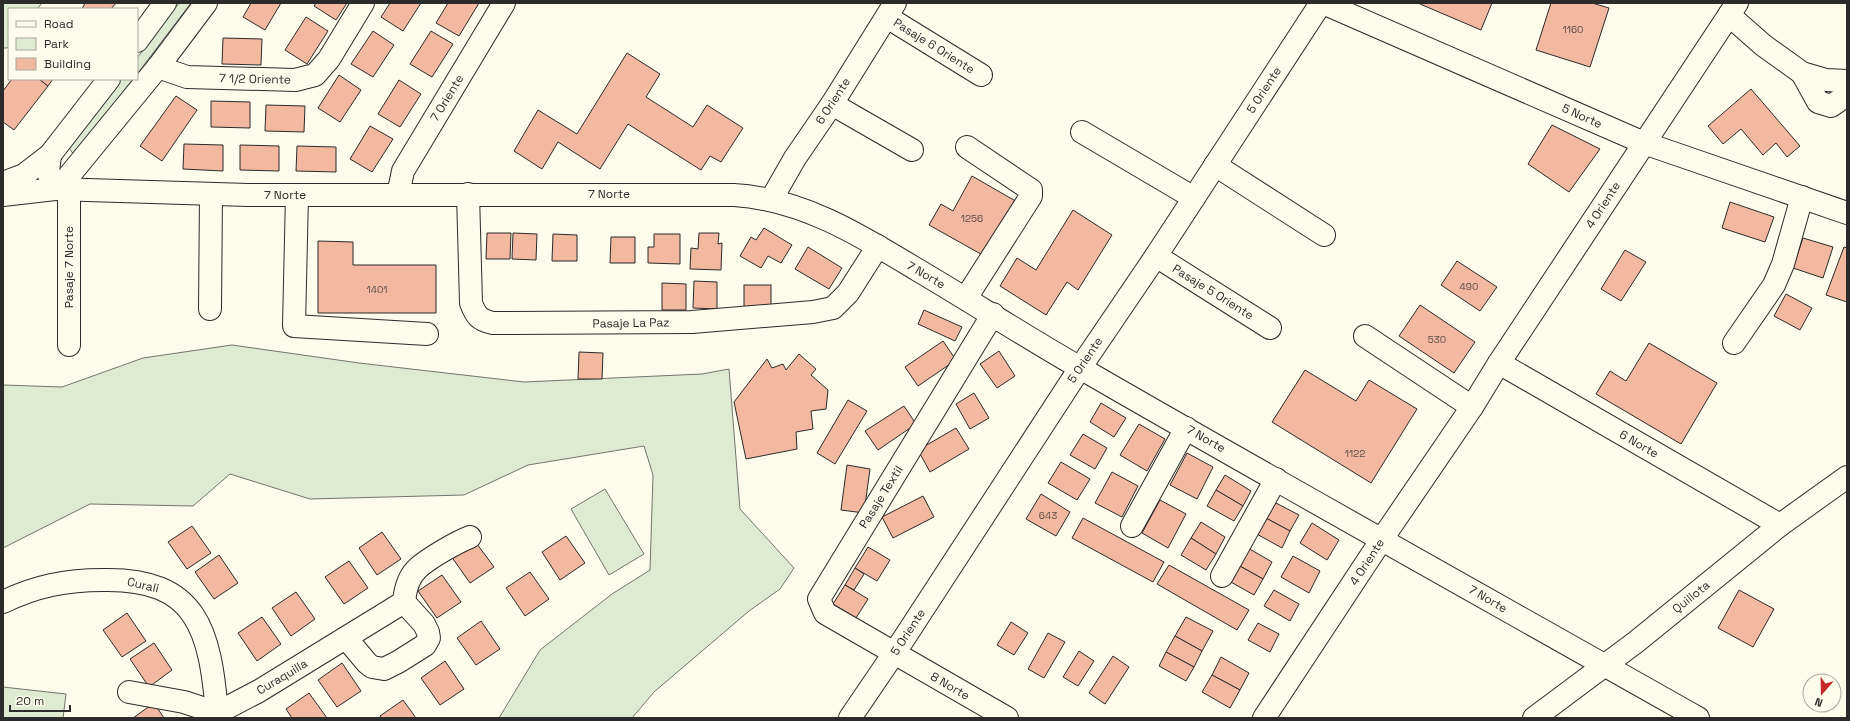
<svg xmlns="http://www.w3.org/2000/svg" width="1850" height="721" font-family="'Space Grotesk',sans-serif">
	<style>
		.green { fill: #deebd1; stroke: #74746e }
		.building { fill: #f2b8a0; stroke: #2b2b2b }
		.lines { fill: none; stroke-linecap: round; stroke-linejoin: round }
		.minor-casing { stroke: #2b2b2b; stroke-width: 24 }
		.major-casing { stroke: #2b2b2b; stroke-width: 24 }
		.minor { stroke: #fdfbea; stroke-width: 22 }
		.major { stroke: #fdfbea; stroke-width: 22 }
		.labels { text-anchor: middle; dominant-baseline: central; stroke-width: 3; stroke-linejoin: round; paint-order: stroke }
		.number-label { font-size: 10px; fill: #5d4e48 }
		.street-label { font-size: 12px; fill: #2b2b2b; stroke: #fdfbea }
	</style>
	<rect width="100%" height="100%" fill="#fdfbea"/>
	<!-- green -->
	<g class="green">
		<polygon points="3,3 42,3 37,9 9,9 9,46 7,48 3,48"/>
		<polygon points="179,3 191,3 137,74 137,58"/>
		<polygon points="121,79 133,79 74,155 69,148"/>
		<polygon points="232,345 359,363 524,382 702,374 729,369 740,509 794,568 780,589 749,611 654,692 632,718 499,718 540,650 612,594 650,570 653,475 644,446 528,465 464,495 310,499 230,474 193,506 90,504 3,548 3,385 62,387 143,358"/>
		<polygon points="605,489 644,554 609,575 571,509"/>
		<polygon points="3,687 66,694 63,718 3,718"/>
	</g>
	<!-- building -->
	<g class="building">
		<polygon points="85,3 116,3 111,9 82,9"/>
		<polygon points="251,3 281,3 265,30 243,17"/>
		<polygon points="316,3 347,3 336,20 314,6"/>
		<polygon points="390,3 421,3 403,31 381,17"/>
		<polygon points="448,3 479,3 459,36 436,23"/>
		<polygon points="1421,3 1492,3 1481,30 1420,4"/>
		<polygon points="1551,3 1592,3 1609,8 1590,67 1536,50"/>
		<polygon points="306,17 328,31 307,64 285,50"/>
		<polygon points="373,31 394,45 373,77 351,64"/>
		<polygon points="431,31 453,44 432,77 410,64"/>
		<polygon points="223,38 262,39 261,65 222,64"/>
		<polygon points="627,53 660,74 646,97 693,127 707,105 743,128 721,162 710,156 701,170 628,124 600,169 558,142 542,169 514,151 538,110 577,134"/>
		<polygon points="339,75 361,90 340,122 318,108"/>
		<polygon points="12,79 39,79 48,86 14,130 3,122 3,91"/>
		<polygon points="39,79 53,79 48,86"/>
		<polygon points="399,80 421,94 400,127 378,114"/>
		<polygon points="1751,89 1800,146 1787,157 1776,143 1763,155 1741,129 1723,144 1708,126"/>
		<polygon points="176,96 197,110 162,161 140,146"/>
		<polygon points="211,101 250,102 250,128 211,127"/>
		<polygon points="266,105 305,106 304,132 265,131"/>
		<polygon points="1552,125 1600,149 1569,192 1528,164"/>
		<polygon points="370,126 393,139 372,172 350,159"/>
		<polygon points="184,144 223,145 223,171 183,169"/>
		<polygon points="240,145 279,146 279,171 240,170"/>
		<polygon points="297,146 336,147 336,172 296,171"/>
		<polygon points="972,176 1019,203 988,258 929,225 941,204 953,211"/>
		<polygon points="1730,202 1774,217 1765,242 1722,228"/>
		<polygon points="1073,210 1112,235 1078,290 1067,282 1046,315 1000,286 1017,258 1036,270"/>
		<polygon points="764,228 792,245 781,263 768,256 761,268 740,256 751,237 756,240"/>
		<polygon points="487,233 511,233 510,259 486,259"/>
		<polygon points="513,233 537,234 536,260 512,259"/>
		<polygon points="699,233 719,233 718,244 722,243 721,270 690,269 691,248 698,249"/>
		<polygon points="553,234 577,235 577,261 552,261"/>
		<polygon points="654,234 680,234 680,264 648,263 648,247 654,247"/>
		<polygon points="611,237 635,237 635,263 610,263"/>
		<polygon points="1803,238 1833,247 1823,278 1793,268"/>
		<polygon points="318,241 353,242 353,265 436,265 436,313 318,313"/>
		<polygon points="808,247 842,268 829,289 795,269"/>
		<polygon points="1844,247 1847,248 1847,302 1826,295"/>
		<polygon points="1625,250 1646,262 1621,301 1601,289"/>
		<polygon points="1457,261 1497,287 1480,311 1441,285"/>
		<polygon points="694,281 717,282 717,309 693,308"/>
		<polygon points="662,283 686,284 686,310 662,310"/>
		<rect x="744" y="285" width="27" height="22"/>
		<polygon points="1786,294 1812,308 1800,330 1774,316"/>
		<polygon points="1420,305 1475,342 1454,373 1399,336"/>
		<polygon points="924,310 962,327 955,341 918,324"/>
		<polygon points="943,341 956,360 918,386 905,367"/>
		<polygon points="1649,343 1717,383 1681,444 1596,394 1610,371 1626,381"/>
		<polygon points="999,351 1015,376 997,388 980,364"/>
		<polygon points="579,352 603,353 602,379 578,379"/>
		<polygon points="799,354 816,369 811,375 828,390 826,409 811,411 813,429 796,432 797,449 746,459 734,402 767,359 772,368 783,364 786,370"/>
		<polygon points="1305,370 1356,401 1369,380 1417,409 1371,483 1272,422"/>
		<polygon points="974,393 989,418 970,429 956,404"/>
		<polygon points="848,400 867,411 835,464 817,453"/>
		<polygon points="1101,403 1126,418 1114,437 1090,422"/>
		<polygon points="904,406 916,424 878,450 865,431"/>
		<polygon points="1139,424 1165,439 1147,471 1120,455"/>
		<polygon points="956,428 969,449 930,472 918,450"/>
		<polygon points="1083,434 1107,448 1095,469 1070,455"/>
		<polygon points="1187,453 1213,467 1197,499 1170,485"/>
		<polygon points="1061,462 1090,479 1077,500 1048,483"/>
		<polygon points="847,465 870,469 864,513 841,510"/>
		<polygon points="1112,472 1138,486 1122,517 1095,503"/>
		<polygon points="1225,475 1251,491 1243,506 1216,490"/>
		<polygon points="1216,490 1243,506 1234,521 1207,506"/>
		<polygon points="1041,494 1070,512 1056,536 1026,519"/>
		<polygon points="923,496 934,517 893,538 882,517"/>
		<polygon points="1160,500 1186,514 1168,548 1142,533"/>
		<polygon points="1272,501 1299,515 1290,531 1264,517"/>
		<polygon points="1264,517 1290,531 1282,548 1255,533"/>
		<polygon points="1083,518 1164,562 1153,582 1072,538"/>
		<polygon points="1201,522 1225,537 1216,554 1191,538"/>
		<polygon points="1312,523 1339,540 1327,560 1300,543"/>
		<polygon points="192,526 211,553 187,569 168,542"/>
		<polygon points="382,532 401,559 377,575 359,548"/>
		<polygon points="566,536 585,563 560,580 542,552"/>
		<polygon points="1191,538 1216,554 1206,570 1181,555"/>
		<polygon points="474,540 494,567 470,583 451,556"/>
		<polygon points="868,547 890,560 877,581 855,568"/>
		<polygon points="1248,548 1272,562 1263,579 1238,565"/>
		<polygon points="219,555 238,583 214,599 195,572"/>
		<polygon points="1293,556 1320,571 1309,593 1281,577"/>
		<polygon points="349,561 368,588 344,604 325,577"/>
		<polygon points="1169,565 1249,610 1237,630 1157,584"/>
		<polygon points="1238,565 1263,579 1254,595 1229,581"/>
		<polygon points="855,568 864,574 854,590 845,585"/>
		<polygon points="530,572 549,599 525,616 506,588"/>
		<polygon points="442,575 461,602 437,618 418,591"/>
		<polygon points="845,585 868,599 856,618 833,604"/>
		<polygon points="1274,590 1299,604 1290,621 1264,606"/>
		<polygon points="1739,590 1774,609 1753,647 1718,628"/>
		<polygon points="296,592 315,619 291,636 272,608"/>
		<polygon points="127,613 146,641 122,657 103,630"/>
		<polygon points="262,617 281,644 257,661 238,633"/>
		<polygon points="1186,617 1213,631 1202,651 1175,636"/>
		<polygon points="481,621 500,649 476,665 457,638"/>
		<polygon points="1011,622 1028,633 1014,655 997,645"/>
		<polygon points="1258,623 1279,634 1270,652 1248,640"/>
		<polygon points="1048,633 1065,642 1044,678 1028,669"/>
		<polygon points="1175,636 1202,651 1194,667 1166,652"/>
		<polygon points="154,643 172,670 149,687 130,659"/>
		<polygon points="1079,651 1094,661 1078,686 1063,677"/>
		<polygon points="1166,652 1194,667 1186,681 1159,666"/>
		<polygon points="1113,656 1129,667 1105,704 1089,693"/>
		<polygon points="1221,657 1249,673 1240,690 1212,675"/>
		<polygon points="445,661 464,689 440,705 421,678"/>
		<polygon points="342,663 361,691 337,707 318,680"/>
		<polygon points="1212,675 1240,690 1230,708 1202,692"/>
		<polygon points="309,693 327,718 292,718 286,709"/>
		<polygon points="403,700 416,718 381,718 380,716"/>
		<polygon points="154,703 164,718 133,718"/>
	</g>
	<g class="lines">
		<!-- minor casing -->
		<g class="minor-casing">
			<g id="minor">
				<polyline points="1323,3 1644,143 1847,213"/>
				<polyline points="1729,15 1763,45 1802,73 1826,80 1847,81"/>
				<polyline points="887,17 981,75"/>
				<polyline points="158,67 187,77 295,80 315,75 329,59 363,3"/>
				<polyline points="1802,73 1818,102 1831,106 1847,95"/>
				<polyline points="832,104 912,150"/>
				<polyline points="1082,132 1194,198"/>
				<path d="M 50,155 L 48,172 L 55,189 L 248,195 L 734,195 C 802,199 860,235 916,269 C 972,302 1026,337 1082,369 C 1286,487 1493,602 1698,718"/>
				<polyline points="1215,165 1324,235"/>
				<path d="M 468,194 L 471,303 C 476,316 479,320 493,323 L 692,322 L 813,312 L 833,308 L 848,293 L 878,246"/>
				<polyline points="297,195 294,326 427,334"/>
				<polyline points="398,195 403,171 504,3"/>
				<polyline points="771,200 795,158 832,104 895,3"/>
				<polyline points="1156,256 1270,328"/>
				<polyline points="966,298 1031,196 1031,190 967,147"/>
				<polyline points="210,309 211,194"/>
				<polyline points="993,314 819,599 825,613 1007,718"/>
				<polyline points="1365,336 1472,407"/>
				<polyline points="1734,343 1774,285 1783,264 1802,197"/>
				<polyline points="69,345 69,189"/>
				<polyline points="1499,363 1780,525"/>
				<polyline points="1132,526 1186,428"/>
				<polyline points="1222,576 1276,479"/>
				<path d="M 3,602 C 36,586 66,580 103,580 C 198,578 210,631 217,713 L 214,718"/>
				<polyline points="346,638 367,663 372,667 384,669 398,662 425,645 429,638 428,632 424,624 404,602"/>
				<path d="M 129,692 L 184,702 L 217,713 L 259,691 L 404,602 C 405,590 409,576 418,568 C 429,558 457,542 470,537"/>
				<polyline points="1264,718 1382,539 1472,407 1499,363 1737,3"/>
			</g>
		</g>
		<!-- major casing -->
		<g class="major-casing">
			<g id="major">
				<polyline points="137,41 165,3"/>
				<polyline points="3,183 24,175 50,155 109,79"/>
				<polyline points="3,195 55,189 68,177 158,67 206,3"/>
				<polyline points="850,718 903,640 1080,368 1156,256 1321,3"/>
				<polyline points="1534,718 1636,642 1780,525 1847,477"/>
			</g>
		</g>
		<!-- minor -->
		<use href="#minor" class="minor"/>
		<!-- major -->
		<use href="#major" class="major"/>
	</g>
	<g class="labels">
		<!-- number labels -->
		<g class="number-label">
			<text x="1573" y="29">1160</text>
			<text x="972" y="218">1256</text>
			<text x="1469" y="286">490</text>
			<text x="377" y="289">1401</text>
			<text x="1437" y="339">530</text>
			<text x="1355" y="453">1122</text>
			<text x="1048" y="515">643</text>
		</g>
		<!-- street labels -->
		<g class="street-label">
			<text transform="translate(934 46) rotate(32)">Pasaje 6 Oriente</text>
			<text transform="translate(255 79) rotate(1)">7 1/2 Oriente</text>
			<text transform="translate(1264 90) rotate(-57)">5 Oriente</text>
			<text transform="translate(447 98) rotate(-59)">7 Oriente</text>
			<text transform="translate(833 101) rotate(-57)">6 Oriente</text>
			<text transform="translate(1582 116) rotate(24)">5 Norte</text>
			<text x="609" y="194">7 Norte</text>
			<text x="285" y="195">7 Norte</text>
			<text transform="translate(1603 205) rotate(-57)">4 Oriente</text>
			<text transform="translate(69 267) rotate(-90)">Pasaje 7 Norte</text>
			<text transform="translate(926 275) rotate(30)">7 Norte</text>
			<text transform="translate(1213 292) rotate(32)">Pasaje 5 Oriente</text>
			<text transform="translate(631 323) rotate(-1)">Pasaje La Paz</text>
			<text transform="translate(1085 360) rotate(-56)">5 Oriente</text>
			<text transform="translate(1206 439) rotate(29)">7 Norte</text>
			<text transform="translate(1639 444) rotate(30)">6 Norte</text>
			<text transform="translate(881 497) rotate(-58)">Pasaje Textil</text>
			<text transform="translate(1367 562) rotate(-57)">4 Oriente</text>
			<text transform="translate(143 585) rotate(13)">Curali</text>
			<text transform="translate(1691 597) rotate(-39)">Quillota</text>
			<text transform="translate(1488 599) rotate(30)">7 Norte</text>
			<text transform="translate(908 632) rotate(-57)">5 Oriente</text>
			<text transform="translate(282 677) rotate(-31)">Curaquilla</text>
			<text transform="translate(950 686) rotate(30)">8 Norte</text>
		</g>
	</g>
	<!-- border -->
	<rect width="1850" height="721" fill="none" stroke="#2b2b2b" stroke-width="8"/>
	<!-- legend -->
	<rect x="8" y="8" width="130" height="72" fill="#fdfbea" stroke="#a9a89e"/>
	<rect x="16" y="21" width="20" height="6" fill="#fdfbea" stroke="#a9a89e"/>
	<text x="44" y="28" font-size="12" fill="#2b2b2b">Road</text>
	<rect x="16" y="38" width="20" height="12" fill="#deebd1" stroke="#a9a89e"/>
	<text x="44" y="48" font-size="12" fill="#2b2b2b">Park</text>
	<rect x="16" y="58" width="20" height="12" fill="#f2b8a0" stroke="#a9a89e"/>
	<text x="44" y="68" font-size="12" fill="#2b2b2b">Building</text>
	<!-- north arrow -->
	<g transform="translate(1822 693) rotate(200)"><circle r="19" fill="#fdfbea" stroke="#a9a89e"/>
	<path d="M0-3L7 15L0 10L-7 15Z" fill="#c62828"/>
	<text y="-6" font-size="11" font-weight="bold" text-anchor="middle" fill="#2b2b2b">N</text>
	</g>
	<!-- scale -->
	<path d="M10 705v6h60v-6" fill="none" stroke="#2b2b2b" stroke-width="2"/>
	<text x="16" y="705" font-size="12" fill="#2b2b2b" stroke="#fdfbea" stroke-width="3" paint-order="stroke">20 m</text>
</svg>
